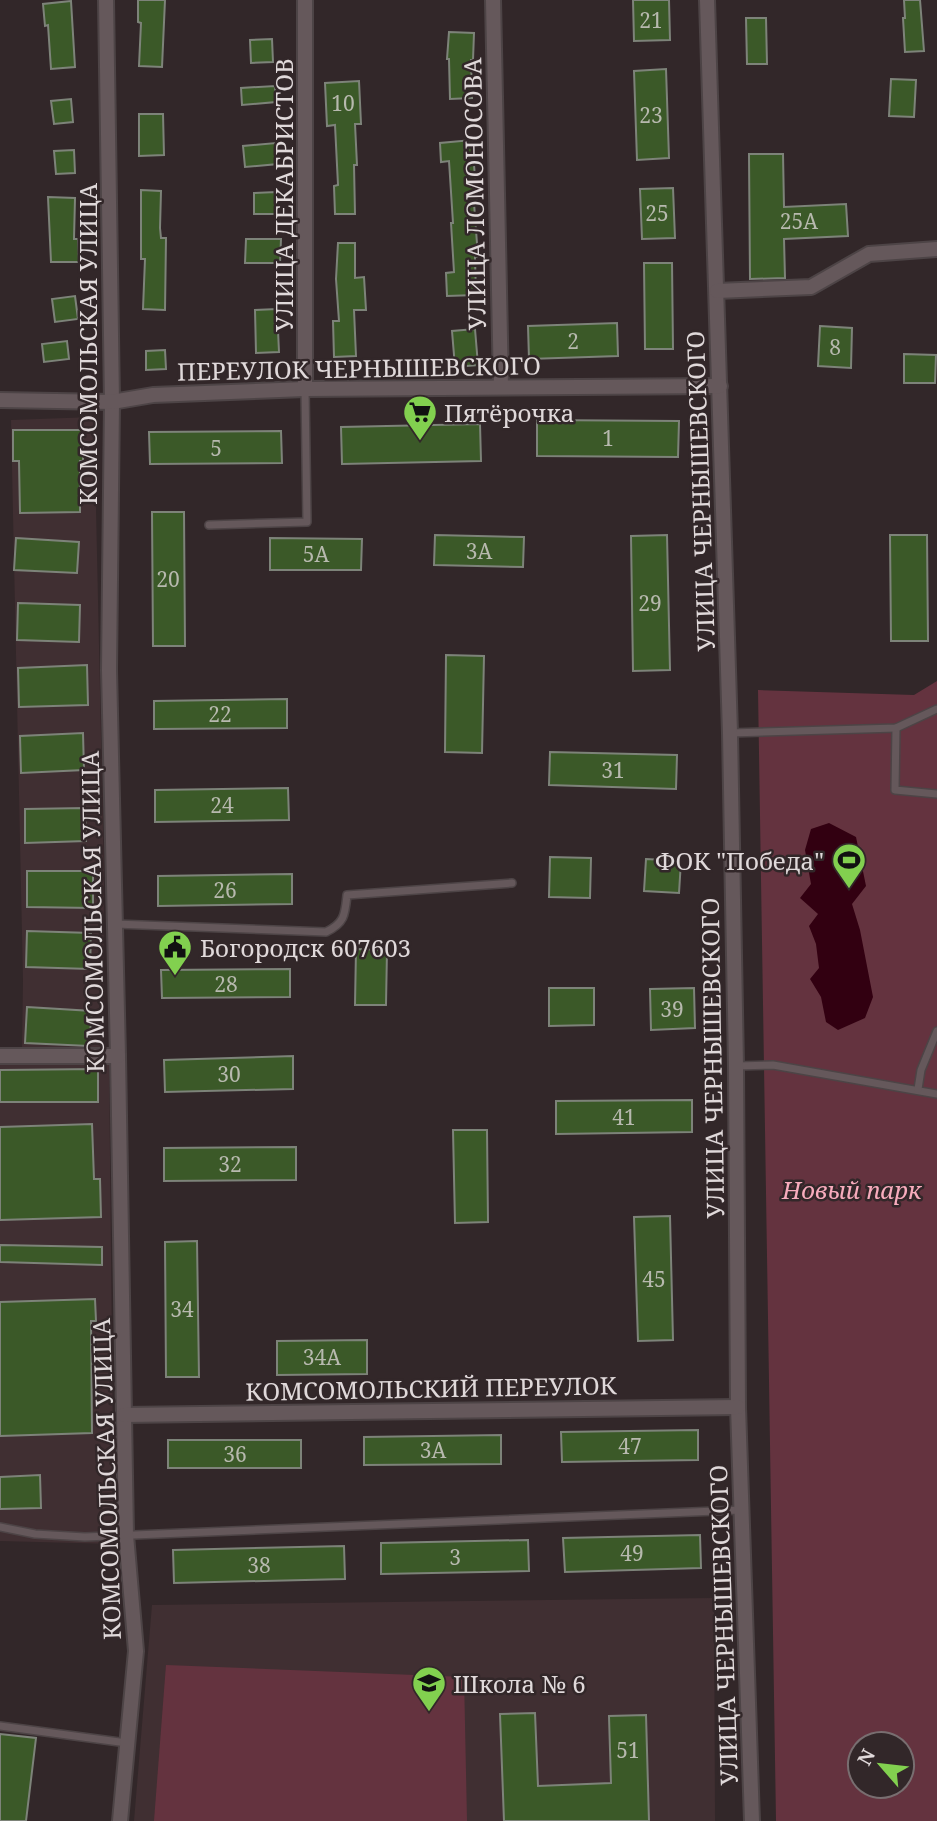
<svg xmlns="http://www.w3.org/2000/svg" width="937" height="1821" font-family="'Noto Serif',serif">
	<style>
		.built { fill: #402f32 }
		.green { fill: #64333f; fill-rule: evenodd }
		.water { fill: #320011 }
		.building { fill: #3b5928; stroke: #7d8379; stroke-width: 2 }
		.lines { fill: none; stroke-linecap: round; stroke-linejoin: round }
		.lane-casing { stroke: #4d4446; stroke-width: 10 }
		.street-casing { stroke: #4d4446; stroke-width: 18 }
		.lane { stroke: #65585b; stroke-width: 7 }
		.street { stroke: #65585b; stroke-width: 14 }
		.labels { text-anchor: middle; dominant-baseline: central; stroke-width: 5; stroke-linejoin: round; paint-order: stroke }
		.number-label { font-size: 21px; fill: #b7b9ae }
		.street-label { font-size: 24px; fill: #e0d9da; stroke: #322729 }
		.poi-label { font-size: 24px; fill: #e0d9da; stroke: #322729; text-anchor: start }
		.park-label { font-size: 24px; font-style: italic; fill: #f8acbd; stroke: #322729 }
	</style>
	<rect width="100%" height="100%" fill="#322729"/>
	<!-- built -->
	<g class="built">
		<polygon points="94,417 104,874 103,1050 22,1048 23,981 11,420"/>
		<polygon points="0,1062 109,1062 114,1544 0,1541"/>
		<polygon points="714,1598 715,1821 134,1821 152,1605"/>
	</g>
	<!-- green -->
	<g class="green">
		<path d="M 937,681 L 937,1821 L 776,1821 L 758,690 L 914,695 ZM 860,1744 L 902,1744 L 902,1786 L 860,1786 Z"/>
		<polygon points="166,1665 464,1677 467,1821 154,1821"/>
	</g>
	<!-- water -->
	<polygon class="water" points="829,823 856,837 866,886 852,904 860,930 873,997 865,1018 838,1030 826,1022 821,997 810,979 819,968 816,944 809,926 818,914 800,898 811,884 805,850 811,829"/>
	<!-- building -->
	<g class="building">
		<polygon points="138,0 165,0 162,67 139,66 141,23 138,22"/>
		<polygon points="633,0 669,0 670,40 634,41"/>
		<polygon points="904,0 920,0 924,51 905,52 903,18 905,18"/>
		<polygon points="71,1 75,67 51,69 48,25 45,26 43,4"/>
		<polygon points="746,18 766,18 767,64 747,64"/>
		<polygon points="449,32 474,33 473,60 471,60 472,98 450,99 449,59 447,59"/>
		<polygon points="272,39 273,62 251,63 250,40"/>
		<polygon points="666,69 669,158 637,160 634,71"/>
		<polygon points="891,79 916,80 914,117 889,116"/>
		<polygon points="359,81 361,124 355,124 357,165 354,165 355,214 335,214 334,186 338,185 335,125 327,126 325,83"/>
		<polygon points="275,86 276,102 242,105 241,88"/>
		<polygon points="71,99 73,122 54,124 51,101"/>
		<polygon points="139,114 163,114 164,155 139,156"/>
		<polygon points="472,140 477,202 474,203 478,257 475,257 476,295 447,296 446,273 454,272 451,223 453,223 449,161 441,162 440,143"/>
		<polygon points="276,143 278,164 245,167 243,146"/>
		<polygon points="74,150 75,173 56,174 54,151"/>
		<polygon points="749,154 783,154 784,207 846,204 848,236 784,239 785,278 750,279"/>
		<polygon points="673,188 675,238 642,239 640,189"/>
		<polygon points="141,190 161,191 160,228 161,238 166,238 165,310 143,309 145,259 141,259"/>
		<polygon points="276,192 277,214 254,214 254,193"/>
		<polygon points="48,197 75,198 74,239 78,239 79,262 51,262"/>
		<polygon points="246,239 281,239 280,263 245,263"/>
		<polygon points="338,243 355,243 355,278 364,277 366,310 354,310 356,356 334,357 333,321 339,321 336,279"/>
		<polygon points="644,263 672,263 673,349 645,349"/>
		<polygon points="75,296 78,319 55,322 52,299"/>
		<polygon points="277,309 279,352 256,353 255,310"/>
		<polygon points="617,323 618,356 529,359 528,326"/>
		<polygon points="820,326 852,328 851,368 818,366"/>
		<polygon points="475,329 478,365 455,367 452,331"/>
		<polygon points="67,341 69,359 44,362 42,344"/>
		<polygon points="165,350 166,369 146,370 146,351"/>
		<polygon points="904,354 936,355 935,383 904,383"/>
		<polygon points="537,420 679,421 678,457 537,456"/>
		<polygon points="480,424 481,461 342,464 341,427"/>
		<polygon points="13,430 83,430 83,461 80,461 80,512 20,513 19,461 13,461"/>
		<polygon points="281,431 282,463 150,464 149,432"/>
		<polygon points="152,512 184,512 185,646 153,646"/>
		<polygon points="435,535 524,537 523,567 434,565"/>
		<polygon points="667,535 670,670 633,671 631,536"/>
		<polygon points="890,535 927,535 928,641 891,641"/>
		<polygon points="16,538 79,542 77,573 14,570"/>
		<polygon points="270,538 362,539 361,570 270,570"/>
		<polygon points="18,603 80,605 79,642 17,640"/>
		<polygon points="446,655 484,656 482,753 445,752"/>
		<polygon points="87,665 88,705 19,707 18,668"/>
		<polygon points="287,699 287,728 154,729 154,701"/>
		<polygon points="83,733 84,770 21,773 20,736"/>
		<polygon points="550,752 677,755 676,789 549,785"/>
		<polygon points="288,788 289,820 155,822 155,790"/>
		<polygon points="85,808 86,841 25,843 25,809"/>
		<polygon points="550,857 591,858 590,898 549,897"/>
		<polygon points="646,859 681,861 679,893 644,891"/>
		<polygon points="27,871 93,871 93,908 27,907"/>
		<polygon points="292,874 292,904 158,906 158,876"/>
		<polygon points="27,931 91,933 90,969 26,967"/>
		<polygon points="356,949 387,950 386,1005 355,1005"/>
		<polygon points="290,969 290,997 162,998 161,970"/>
		<polygon points="549,988 594,988 594,1025 549,1026"/>
		<polygon points="694,988 695,1028 651,1030 650,989"/>
		<polygon points="27,1007 92,1011 89,1046 25,1043"/>
		<polygon points="293,1056 293,1089 165,1092 164,1060"/>
		<polygon points="98,1069 98,1102 0,1102 0,1070"/>
		<polygon points="692,1100 692,1132 556,1134 556,1101"/>
		<polygon points="92,1124 94,1179 100,1179 101,1217 0,1220 0,1127"/>
		<polygon points="453,1130 487,1130 488,1222 455,1223"/>
		<polygon points="296,1147 296,1180 164,1181 164,1148"/>
		<polygon points="670,1216 673,1340 638,1341 634,1217"/>
		<polygon points="197,1241 199,1377 166,1377 165,1242"/>
		<polygon points="0,1245 102,1247 102,1265 0,1262"/>
		<polygon points="95,1299 96,1321 91,1321 92,1433 0,1436 0,1302"/>
		<polygon points="367,1340 367,1374 277,1375 277,1341"/>
		<polygon points="698,1430 698,1460 562,1462 561,1432"/>
		<polygon points="501,1435 501,1464 364,1465 364,1437"/>
		<rect x="168" y="1440" width="133" height="28"/>
		<polygon points="40,1475 41,1508 0,1509 0,1477"/>
		<polygon points="700,1535 701,1568 565,1572 563,1538"/>
		<polygon points="528,1540 529,1571 381,1574 381,1543"/>
		<polygon points="344,1546 345,1579 174,1583 173,1550"/>
		<polygon points="535,1713 538,1786 611,1783 609,1716 646,1715 649,1821 504,1821 500,1714"/>
		<polygon points="0,1734 36,1738 26,1821 0,1821"/>
	</g>
	<g class="lines">
		<!-- lane casing -->
		<g class="lane-casing">
			<g id="lane">
				<polyline points="209,525 307,522 305,389"/>
				<polyline points="896,728 895,790 937,794"/>
				<polyline points="730,733 896,728 937,709"/>
				<path d="M 115,924 L 326,932 C 345,923 345,914 347,895 L 512,883"/>
				<polyline points="737,1066 773,1065 937,1094"/>
				<polyline points="918,1089 921,1070 937,1031"/>
				<polyline points="0,1527 35,1534 85,1537 741,1510"/>
				<polyline points="0,1726 127,1743"/>
			</g>
		</g>
		<!-- street casing -->
		<g class="street-casing">
			<g id="street">
				<polyline points="106,0 112,402 109,670 118,1056 126,1535 136,1651 120,1821"/>
				<polyline points="493,0 501,387"/>
				<polyline points="707,0 730,733 736,1066 738,1407 752,1821"/>
				<polyline points="717,291 811,287 869,254 937,249"/>
				<polyline points="305,389 305,0"/>
				<polyline points="0,400 112,402 153,395 305,389 720,386"/>
				<polyline points="0,1056 118,1056"/>
				<polyline points="124,1415 738,1407"/>
			</g>
		</g>
		<!-- lane -->
		<use href="#lane" class="lane"/>
		<!-- street -->
		<use href="#street" class="street"/>
	</g>
	<!-- icons -->
	<defs>
		<g id="supermarket-pin" transform="scale(1.75)"><path d="M0 17L-7.5 6A9.5 9.5 0 1 1 7.5 6Z" fill="#82d04f" stroke="#322729"/><path d="M-6-5.5h2.5l.6 2H6L4.5 2H-2.5L-4.4-4H-6ZM-1.5 3.2a1.3 1.3 0 1 0 .1 0ZM3 3.2a1.3 1.3 0 1 0 .1 0Z" fill="#111"/></g>
		<g id="stadium-pin" transform="scale(1.75)"><path d="M0 17L-7.5 6A9.5 9.5 0 1 1 7.5 6Z" fill="#82d04f" stroke="#322729"/><path d="M0-5a6.5 5 0 1 0 0 10a6.5 5 0 1 0 0-10ZM-3.5-1.8h7v3.6h-7Z" fill="#111"/></g>
		<g id="civic-pin" transform="scale(1.75)"><path d="M0 17L-7.5 6A9.5 9.5 0 1 1 7.5 6Z" fill="#82d04f" stroke="#322729"/><path d="M-.6-6.5H3V-4.5H.6V-3L4-1V1h2V6H-6V1h2V-1L-.6-3ZM-1.2 2.5V6h2.4V2.5Z" fill="#111"/></g>
		<g id="school-pin" transform="scale(1.75)"><path d="M0 17L-7.5 6A9.5 9.5 0 1 1 7.5 6Z" fill="#82d04f" stroke="#322729"/><path d="M0-5L7-2L0 1L-7-2ZM-4 1L0 2.5L4 1V4Q0 6-4 4Z" fill="#111"/></g>
	</defs>
	<g fill-rule="evenodd">
		<use href="#supermarket-pin" x="420" y="412"/>
		<use href="#stadium-pin" x="849" y="860"/>
		<use href="#civic-pin" x="175" y="947"/>
		<use href="#school-pin" x="429" y="1683"/>
	</g>
	<g class="labels">
		<!-- number labels -->
		<g class="number-label">
			<text x="651" y="20">21</text>
			<text x="343" y="103">10</text>
			<text x="651" y="115">23</text>
			<text x="657" y="213">25</text>
			<text x="799" y="221">25А</text>
			<text x="573" y="341">2</text>
			<text x="835" y="347">8</text>
			<text x="608" y="438">1</text>
			<text x="216" y="448">5</text>
			<text x="479" y="551">3А</text>
			<text x="316" y="554">5А</text>
			<text x="168" y="579">20</text>
			<text x="650" y="603">29</text>
			<text x="220" y="714">22</text>
			<text x="613" y="770">31</text>
			<text x="222" y="805">24</text>
			<text x="225" y="890">26</text>
			<text x="226" y="984">28</text>
			<text x="672" y="1009">39</text>
			<text x="229" y="1074">30</text>
			<text x="624" y="1117">41</text>
			<text x="230" y="1164">32</text>
			<text x="654" y="1279">45</text>
			<text x="182" y="1309">34</text>
			<text x="322" y="1357">34А</text>
			<text x="630" y="1446">47</text>
			<text x="433" y="1450">3А</text>
			<text x="235" y="1454">36</text>
			<text x="632" y="1553">49</text>
			<text x="455" y="1557">3</text>
			<text x="259" y="1565">38</text>
			<text x="628" y="1750">51</text>
		</g>
		<!-- street labels -->
		<g class="street-label">
			<text transform="translate(474 194) rotate(-91)">УЛИЦА ЛОМОНОСОВА</text>
			<text transform="translate(283 195) rotate(-90)">УЛИЦА ДЕКАБРИСТОВ</text>
			<text transform="translate(87 344) rotate(-90)">КОМСОМОЛЬСКАЯ УЛИЦА</text>
			<text transform="translate(359 368) rotate(-1)">ПЕРЕУЛОК ЧЕРНЫШЕВСКОГО</text>
			<text transform="translate(700 491) rotate(-92)">УЛИЦА ЧЕРНЫШЕВСКОГО</text>
			<text transform="translate(92 912) rotate(-91)">КОМСОМОЛЬСКАЯ УЛИЦА</text>
			<text transform="translate(712 1058) rotate(-91)">УЛИЦА ЧЕРНЫШЕВСКОГО</text>
			<text transform="translate(431 1388) rotate(-1)">КОМСОМОЛЬСКИЙ ПЕРЕУЛОК</text>
			<text transform="translate(106 1479) rotate(-92)">КОМСОМОЛЬСКАЯ УЛИЦА</text>
			<text transform="translate(723 1625) rotate(-92)">УЛИЦА ЧЕРНЫШЕВСКОГО</text>
		</g>
		<!-- poi labels -->
		<g class="poi-label">
			<text x="444" y="412">Пятёрочка</text>
			<text x="824" y="860" text-anchor="end">ФОК "Победа"</text>
			<text x="200" y="947">Богородск 607603</text>
			<text x="453" y="1683">Школа № 6</text>
		</g>
		<!-- park labels -->
		<g class="park-label">
			<text x="852" y="1189">Новый парк</text>
		</g>
	</g>
	<!-- north arrow -->
	<g transform="translate(881 1765) rotate(298)"><circle r="33" fill="#322729" stroke="#786e70" stroke-width="2"/>
	<path d="M0-5L12 26L0 18L-12 26Z" fill="#82d04f"/>
	<text y="-10" font-size="19" font-weight="bold" text-anchor="middle" fill="#e0d9da">N</text>
	</g>
</svg>
